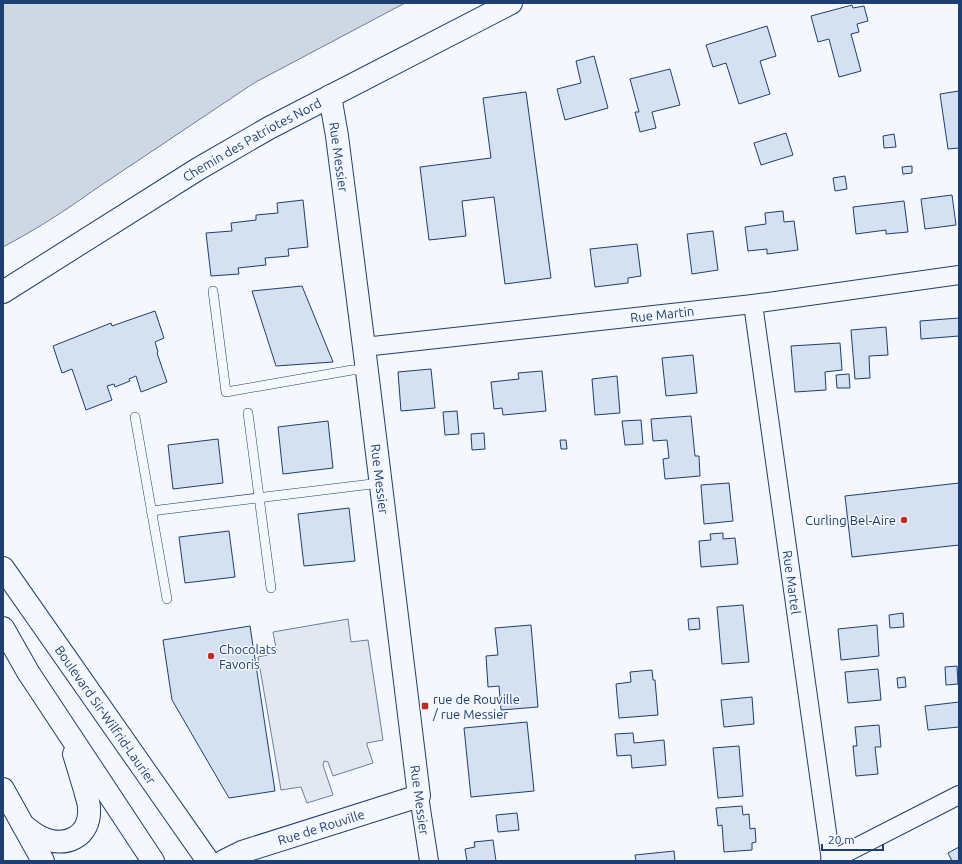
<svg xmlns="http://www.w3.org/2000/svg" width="962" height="864" font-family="Ubuntu,sans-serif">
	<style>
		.parking { fill: #e3e8f0; stroke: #687fa3 }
		.water { fill: #cfd7e4; stroke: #687fa3 }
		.building { fill: #d5e0f0; stroke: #1d3f73 }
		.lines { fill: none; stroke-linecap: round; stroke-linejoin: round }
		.service-casing { stroke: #1d3f73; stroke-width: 10 }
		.minor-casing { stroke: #1d3f73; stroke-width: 20 }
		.tertiary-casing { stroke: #1d3f73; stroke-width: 24 }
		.primary-casing { stroke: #1d3f73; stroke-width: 24 }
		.service { stroke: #f4f7fb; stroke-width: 9 }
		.minor { stroke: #f4f7fb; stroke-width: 18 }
		.tertiary { stroke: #f4f7fb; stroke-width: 22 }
		.primary { stroke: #f4f7fb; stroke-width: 22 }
		.poi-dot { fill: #c62828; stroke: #f4f7fb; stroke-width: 1.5 }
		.labels { text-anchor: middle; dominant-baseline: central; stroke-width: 3; stroke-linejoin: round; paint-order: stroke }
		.street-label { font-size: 13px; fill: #1d3f73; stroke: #f4f7fb }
		.poi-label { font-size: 13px; fill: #1d3f73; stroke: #f4f7fb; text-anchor: start }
	</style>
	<rect width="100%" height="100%" fill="#f4f7fb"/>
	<!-- parking -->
	<polygon class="parking" points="348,619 351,642 368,640 383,740 367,743 367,745 373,763 333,776 328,762 324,761 323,765 333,795 307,803 301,787 281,790 258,657 277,653 273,632"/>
	<!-- water -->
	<path class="water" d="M 3,3 L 405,3 L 254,83 L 94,190 C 65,211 35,230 3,247 Z"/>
	<!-- building -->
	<g class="building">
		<polygon points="852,5 853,8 864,6 868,21 857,24 859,32 851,34 861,71 839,77 829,39 818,42 811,16"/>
		<polygon points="767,26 776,56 760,61 770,94 739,104 726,63 713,67 706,45"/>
		<polygon points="594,56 608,108 565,120 557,89 581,83 576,61"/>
		<polygon points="670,69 680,105 652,112 656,128 640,132 635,112 639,112 630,79"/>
		<polygon points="959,91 959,148 948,149 940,94"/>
		<polygon points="526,92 551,278 505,284 494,197 462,201 466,236 429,240 420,167 491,158 483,98"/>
		<polygon points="786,133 793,155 761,165 754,143"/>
		<polygon points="894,134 896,147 884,148 883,136"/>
		<polygon points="912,166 912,173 903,174 902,167"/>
		<polygon points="845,176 847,189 835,191 833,178"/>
		<polygon points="952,195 956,225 925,229 921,199"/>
		<polygon points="303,200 308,247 288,249 289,256 265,258 266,265 238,268 239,274 211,276 206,233 232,231 231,223 256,220 256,215 278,213 277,203"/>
		<polygon points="904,201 908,232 886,234 886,230 856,234 853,207"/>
		<polygon points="783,211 784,222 794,221 798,250 767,254 767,249 748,251 745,227 766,224 765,213"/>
		<polygon points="713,231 718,270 692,274 687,234"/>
		<polygon points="637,244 641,276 628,278 628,283 595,287 590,249"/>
		<polygon points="302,286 333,362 276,366 252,291"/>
		<polygon points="155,311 164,338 155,342 158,352 157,353 167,382 141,392 136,376 129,379 130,381 115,387 114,384 107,386 112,400 86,410 72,369 62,373 53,346 111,323 112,326"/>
		<polygon points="959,318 959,336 921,339 920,321"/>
		<polygon points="886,327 888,355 869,356 870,378 855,379 851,330"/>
		<polygon points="840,343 842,370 825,372 826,390 795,392 791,346"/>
		<polygon points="693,355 697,393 666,396 662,358"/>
		<polygon points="431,369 435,408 401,411 398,372"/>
		<polygon points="542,371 546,411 503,415 502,408 494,409 491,382 519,379 518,373"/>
		<polygon points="849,374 850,388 837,388 836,375"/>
		<polygon points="617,376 620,413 595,415 592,379"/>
		<polygon points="457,411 459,434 445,435 443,412"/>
		<polygon points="691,416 695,456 699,456 700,476 665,479 663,459 669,458 667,440 653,441 651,419"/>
		<polygon points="641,420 643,444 625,445 622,421"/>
		<polygon points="328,421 333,468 283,474 278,427"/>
		<polygon points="484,433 485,449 472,450 471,434"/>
		<polygon points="218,439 223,483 173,489 168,445"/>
		<polygon points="560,440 566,440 567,449 561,449"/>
		<polygon points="729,483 733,521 704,524 701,485"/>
		<polygon points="959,483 959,545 852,557 845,496"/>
		<polygon points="349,508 355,561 304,566 298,514"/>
		<polygon points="229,531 235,577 185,583 179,537"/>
		<polygon points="723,533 723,539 735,538 738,564 701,567 699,541 711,540 710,534"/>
		<polygon points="743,605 749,662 722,664 717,607"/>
		<polygon points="903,613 904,627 890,628 889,615"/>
		<polygon points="699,618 700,629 689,630 688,619"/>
		<polygon points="531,625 538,707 501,710 499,686 488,687 486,656 498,655 495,628"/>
		<polygon points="877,625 879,656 841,660 838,629"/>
		<polygon points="250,626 275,791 229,798 172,700 163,640"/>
		<polygon points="957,666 958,684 946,685 945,667"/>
		<polygon points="878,669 881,700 848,703 845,672"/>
		<polygon points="652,670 653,680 655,680 658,715 619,718 616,684 631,682 630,672"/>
		<polygon points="905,677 906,687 898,688 897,678"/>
		<polygon points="752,697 754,724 724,727 721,700"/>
		<polygon points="959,702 959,727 928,730 925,706"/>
		<polygon points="527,722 534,791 471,797 464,728"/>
		<polygon points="879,725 881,747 875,747 878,774 856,776 853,746 857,746 855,727"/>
		<polygon points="633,733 634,743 664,740 666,765 632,768 631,755 617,756 615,734"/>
		<polygon points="739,746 743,796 718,798 713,748"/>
		<polygon points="742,806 743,815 749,814 750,829 755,828 756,842 752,843 752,850 724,852 722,825 718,826 716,808"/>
		<polygon points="517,813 519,830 498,832 496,815"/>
		<polygon points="493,840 496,861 467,861 465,849 475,847 474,842"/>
		<polygon points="959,847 959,861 952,861 948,853"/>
		<polygon points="674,851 675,861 636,861 635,855"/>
	</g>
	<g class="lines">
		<!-- service casing -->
		<g class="service-casing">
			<g id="service">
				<polyline points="213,291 226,392 352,370 367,370"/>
				<polyline points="248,413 271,588"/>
				<polyline points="135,417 167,599"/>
				<polyline points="151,511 380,483"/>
			</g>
		</g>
		<!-- minor casing -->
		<g class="minor-casing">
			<g id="minor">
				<path id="s1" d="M 753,304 L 831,861"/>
				<path id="s2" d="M 364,347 L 753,304 L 959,275"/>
				<polyline points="419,796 429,861"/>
				<polyline points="830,861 959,795"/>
			</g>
		</g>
		<!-- tertiary casing -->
		<g class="tertiary-casing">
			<g id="tertiary">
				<path id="s3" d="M 224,861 L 242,852 L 419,796 L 364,347 L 337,136 L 330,96"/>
			</g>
		</g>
		<!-- primary casing -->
		<g class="primary-casing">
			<g id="primary">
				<path id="s4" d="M 3,292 L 198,169 L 269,128 L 511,3"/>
				<path id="s5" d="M 3,568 L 208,861"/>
				<polyline points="3,628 28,672 153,861"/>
				<polyline points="3,789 43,861"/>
				<path d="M 23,825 C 28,829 34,834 40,837 C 65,849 91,837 89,808 C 89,802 86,796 85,790 C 81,778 78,766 74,754"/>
			</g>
		</g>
		<!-- service -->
		<use href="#service" class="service"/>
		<!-- minor -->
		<use href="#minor" class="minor"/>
		<!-- tertiary -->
		<use href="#tertiary" class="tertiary"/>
		<!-- primary -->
		<use href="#primary" class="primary"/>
	</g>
	<!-- markers -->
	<g class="poi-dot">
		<circle cx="904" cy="520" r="4"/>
		<circle cx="211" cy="656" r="4"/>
		<rect x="421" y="702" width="8" height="8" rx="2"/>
	</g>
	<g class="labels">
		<!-- street labels -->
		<g class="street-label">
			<text stroke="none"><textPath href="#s4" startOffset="292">Chemin des Patriotes Nord</textPath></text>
			<text transform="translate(339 157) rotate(82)">Rue Messier</text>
			<text stroke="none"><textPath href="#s2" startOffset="300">Rue Martin</textPath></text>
			<text transform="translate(380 479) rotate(83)">Rue Messier</text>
			<text stroke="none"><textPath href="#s1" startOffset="281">Rue Martel</textPath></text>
			<text stroke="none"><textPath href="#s5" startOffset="179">Boulevard Sir-Wilfrid-Laurier</textPath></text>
			<text transform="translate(420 800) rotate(82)">Rue Messier</text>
			<text stroke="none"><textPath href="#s3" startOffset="103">Rue de Rouville</textPath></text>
		</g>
		<!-- poi labels -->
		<g class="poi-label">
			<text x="896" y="520" text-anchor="end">Curling Bel-Aire</text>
			<text x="219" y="649">Chocolats<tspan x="219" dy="15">Favoris</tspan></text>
			<text x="433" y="699">rue de Rouville<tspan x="433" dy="15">/ rue Messier</tspan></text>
		</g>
	</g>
	<!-- border -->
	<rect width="962" height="864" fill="none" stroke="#1d3f73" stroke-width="8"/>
	<!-- scale -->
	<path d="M822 844v6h61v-6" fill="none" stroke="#1d3f73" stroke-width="2"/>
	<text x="828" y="844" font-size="12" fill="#1d3f73" stroke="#f4f7fb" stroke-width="3" paint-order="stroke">20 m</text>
</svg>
